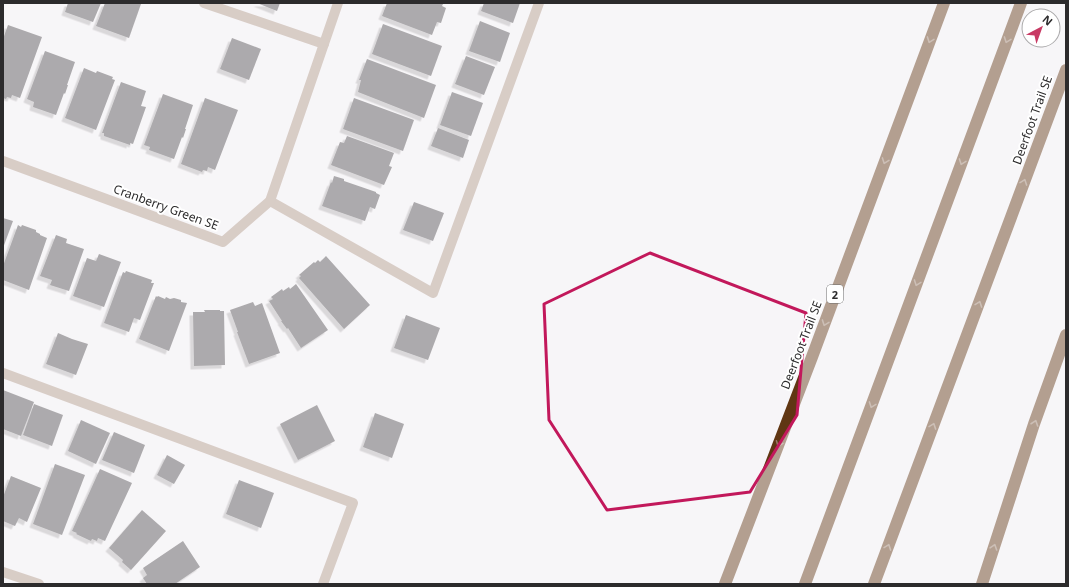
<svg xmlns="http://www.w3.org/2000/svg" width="1069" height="587" font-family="'Noto Sans',sans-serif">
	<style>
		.building { fill: #514f52; filter: url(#shadow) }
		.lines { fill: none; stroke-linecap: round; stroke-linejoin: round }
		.service { stroke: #b19b8b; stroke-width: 10 }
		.minor { stroke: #b19b8b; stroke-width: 10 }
		.motorway { stroke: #603613; stroke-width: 12 }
		.oneway { stroke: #987c66 }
		.marked { fill: none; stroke: #c2185b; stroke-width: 3; stroke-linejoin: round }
		.labels { text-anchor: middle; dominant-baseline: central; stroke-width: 4; stroke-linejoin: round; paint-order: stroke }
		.shield { fill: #fff; stroke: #6b6b6b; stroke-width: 1 }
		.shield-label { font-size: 11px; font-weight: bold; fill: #2c2b2c }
		.street-label { font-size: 12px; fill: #2c2b2c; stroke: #fff }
	</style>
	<defs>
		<filter id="shadow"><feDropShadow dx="-3.5" dy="3.5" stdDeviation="0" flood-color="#0004"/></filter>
	</defs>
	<rect width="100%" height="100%" fill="#f7f5f8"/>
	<!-- building -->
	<g class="building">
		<polygon points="68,3 101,3 93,22 65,12"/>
		<polygon points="105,3 136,3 141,4 129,38 96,26"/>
		<polygon points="257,3 280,3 277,11"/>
		<polygon points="387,3 441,3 443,4 442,6 446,8 441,23 437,22 432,35 382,16"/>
		<polygon points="484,3 520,3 513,23 481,11"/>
		<polygon points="480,21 510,33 500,62 469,51"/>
		<polygon points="383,24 442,46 431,76 372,54"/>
		<polygon points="8,25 42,37 20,98 12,95 11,98 7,97 6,99 3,98 3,39"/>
		<polygon points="232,38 261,49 249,80 220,69"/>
		<polygon points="45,51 75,62 67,85 68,85 65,94 64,93 56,115 33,107 34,102 27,99"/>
		<polygon points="466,56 495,67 484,95 455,84"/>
		<polygon points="367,59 436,85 424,118 358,92 361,80 359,80"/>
		<polygon points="84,68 96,73 97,71 113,77 112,79 115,80 96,130 65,118"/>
		<polygon points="121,82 146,91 141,106 146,107 133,144 130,143 130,145 104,136 104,133 102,133"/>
		<polygon points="452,92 483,103 471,136 440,125"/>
		<polygon points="163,94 193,105 185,129 186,129 183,138 182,137 174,159 149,150 150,147 144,145"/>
		<polygon points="205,98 238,110 215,170 208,167 207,171 203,170 202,172 181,164"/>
		<polygon points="354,98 414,120 403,151 343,129"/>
		<polygon points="438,128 469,140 463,158 431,146"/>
		<polygon points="347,136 394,153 389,166 392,167 384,185 331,165 340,142 344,143"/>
		<polygon points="334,176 344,179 344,181 376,192 376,193 380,195 375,209 370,207 365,221 322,206 331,182 332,183"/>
		<polygon points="414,202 444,213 433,241 403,230"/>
		<polygon points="3,218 13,221 3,248"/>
		<polygon points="18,225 21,227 22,225 36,230 36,232 40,234 40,235 47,238 29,290 3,280 3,266"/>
		<polygon points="56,235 67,239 66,243 84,249 69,291 50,285 52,280 40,276"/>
		<polygon points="99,254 121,262 104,307 73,296 87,258 96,261"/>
		<polygon points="326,256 370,305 344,329 299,278 301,276 299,275 314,262 315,263 318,260 320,262"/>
		<polygon points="126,271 152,280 151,283 154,283 140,320 134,318 129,332 104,323 123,272 125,273"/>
		<polygon points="296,284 328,330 301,348 288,328 287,329 281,321 282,321 269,301 273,299 271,297 282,289 283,291 289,287 290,289"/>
		<polygon points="156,296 157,297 158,296 165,299 166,297 170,299 174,298 181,300 181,302 187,303 169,351 139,339"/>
		<polygon points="253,302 255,306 262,303 280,353 249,364 237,332 238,332 230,310"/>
		<polygon points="204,310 220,310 220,311 224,311 225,365 194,366 193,312 205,312"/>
		<polygon points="406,315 440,328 428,360 394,348"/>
		<polygon points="58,333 72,339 88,344 76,375 46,364"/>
		<polygon points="3,390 34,402 21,436 3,429"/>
		<polygon points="34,404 63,415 52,446 23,435"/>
		<polygon points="317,405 335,441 298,460 280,424"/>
		<polygon points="375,413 404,424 392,458 363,447"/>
		<polygon points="81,420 110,433 96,464 68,451"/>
		<polygon points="114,432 145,445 134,473 102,460"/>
		<polygon points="167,455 185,465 174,484 157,475"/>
		<polygon points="55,464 85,475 62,535 33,524"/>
		<polygon points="100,469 132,483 105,541 98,538 97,541 92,539 91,541 76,534 77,533 72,531"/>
		<polygon points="11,476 41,488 27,522 19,518 15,526 3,521 3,497"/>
		<polygon points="239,480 274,493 261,528 226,514"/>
		<polygon points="142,510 166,531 131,570 122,562 123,560 109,548"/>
		<polygon points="183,541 200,567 175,584 147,584 143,578 147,575 143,568"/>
	</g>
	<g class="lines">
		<!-- service -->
		<g class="service">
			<polyline points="204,3 324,44"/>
			<polyline points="270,201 433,293 539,3"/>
			<polyline points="3,373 353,503 323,584"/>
		</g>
		<!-- minor -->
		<g class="minor">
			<polyline points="3,161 223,242 270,201 338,3"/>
			<polyline points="3,572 39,584"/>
		</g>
		<!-- motorway -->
		<g class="motorway">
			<polyline points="725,584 812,357 944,3"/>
			<polyline points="805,584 1021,3"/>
			<polyline points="874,584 1066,70"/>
			<polyline points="982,584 1034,424 1066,335"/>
		</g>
	</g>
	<!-- one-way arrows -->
	<defs><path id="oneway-chevron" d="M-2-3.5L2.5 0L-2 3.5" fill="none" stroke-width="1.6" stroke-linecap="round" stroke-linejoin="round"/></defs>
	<g class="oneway">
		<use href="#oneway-chevron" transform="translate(930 40) rotate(110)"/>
		<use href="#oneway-chevron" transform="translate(1007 40) rotate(110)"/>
		<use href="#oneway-chevron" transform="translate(885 161) rotate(110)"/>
		<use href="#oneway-chevron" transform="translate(962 162) rotate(110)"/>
		<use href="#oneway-chevron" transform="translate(1024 182) rotate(-70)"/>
		<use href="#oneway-chevron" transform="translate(917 283) rotate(110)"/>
		<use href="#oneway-chevron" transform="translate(979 304) rotate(-70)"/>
		<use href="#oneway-chevron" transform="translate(825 323) rotate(110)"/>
		<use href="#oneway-chevron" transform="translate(872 405) rotate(110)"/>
		<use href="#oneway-chevron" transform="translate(1035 423) rotate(-71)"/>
		<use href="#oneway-chevron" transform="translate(933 426) rotate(-70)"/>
		<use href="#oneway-chevron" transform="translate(779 444) rotate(111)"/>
		<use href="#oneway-chevron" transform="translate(888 547) rotate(-70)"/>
		<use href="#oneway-chevron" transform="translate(994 547) rotate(-72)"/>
	</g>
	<!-- marked area -->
	<path d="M0 0H1069V587H0ZM 650,253 L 806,313 L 797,415 L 750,492 L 607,510 L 549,420 L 544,304 Z" fill="#f7f5f8" fill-opacity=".55" fill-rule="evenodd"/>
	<path class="marked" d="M 650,253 L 806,313 L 797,415 L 750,492 L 607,510 L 549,420 L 544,304 Z"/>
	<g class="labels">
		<!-- shield labels -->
		<rect class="shield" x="827" y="285" width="16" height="18" rx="3"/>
		<g class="shield-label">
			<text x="835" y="294">2</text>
		</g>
		<!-- street labels -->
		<g class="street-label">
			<text transform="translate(1032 120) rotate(-70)">Deerfoot Trail SE</text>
			<text transform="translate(166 207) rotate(20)">Cranberry Green SE</text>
			<text transform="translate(801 345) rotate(-69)">Deerfoot Trail SE</text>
		</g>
	</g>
	<!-- border -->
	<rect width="1069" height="587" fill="none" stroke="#2c2b2c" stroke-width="8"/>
	<!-- north arrow -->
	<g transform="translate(1041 28) rotate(41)"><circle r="19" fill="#ffffff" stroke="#abaaab"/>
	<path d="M0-3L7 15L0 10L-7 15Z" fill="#c83a64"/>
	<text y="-6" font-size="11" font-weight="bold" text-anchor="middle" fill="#2c2b2c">N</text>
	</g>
</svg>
